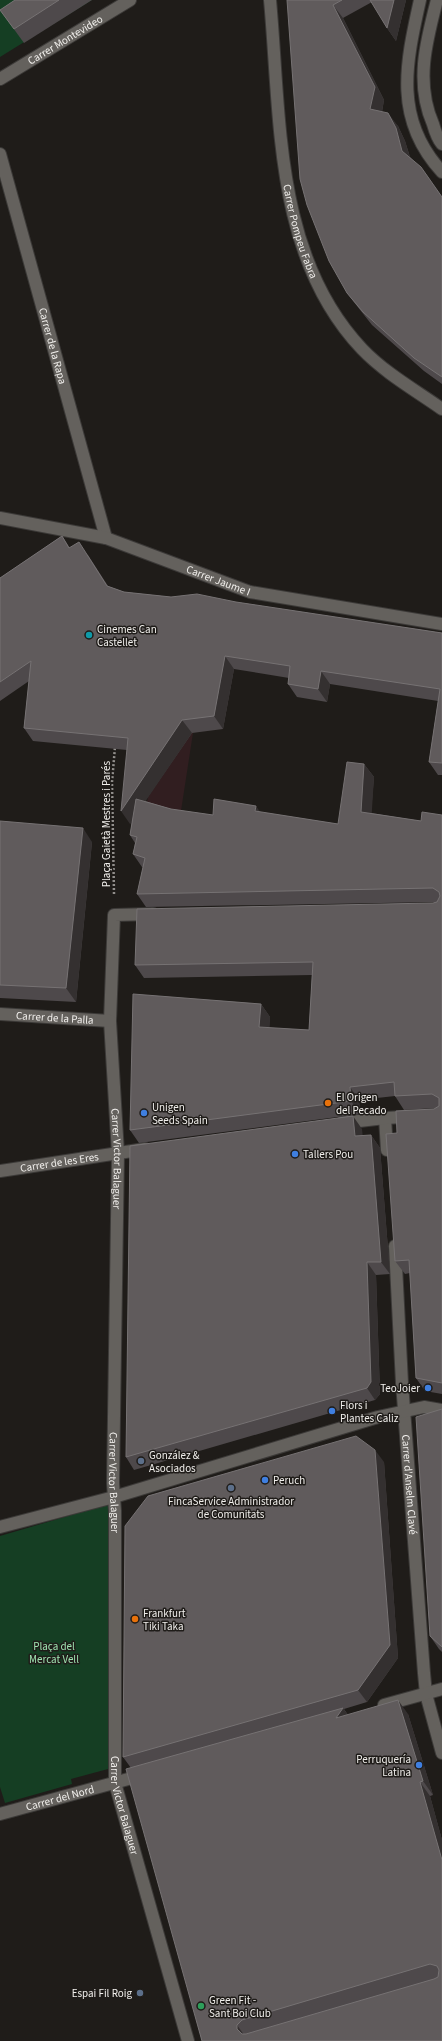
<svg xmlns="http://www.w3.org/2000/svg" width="442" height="2041" font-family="'Source Sans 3',sans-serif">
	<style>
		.industrial { fill: #311e20 }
		.green { fill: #153e23 }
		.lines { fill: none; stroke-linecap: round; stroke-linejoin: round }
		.minor-casing { stroke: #3c3a38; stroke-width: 14 }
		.path { stroke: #918e8b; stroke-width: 2.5; stroke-dasharray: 2 2; stroke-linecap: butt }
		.minor { stroke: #64615d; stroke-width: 12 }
		.wall { fill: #4e494b }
		.shaded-wall { fill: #343030 }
		.building { fill: #605b5c; stroke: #767273; fill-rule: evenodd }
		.culture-dot { fill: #0f9aa8; stroke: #1f1c19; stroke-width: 1.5 }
		.food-dot { fill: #e8710a; stroke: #1f1c19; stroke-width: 1.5 }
		.shop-dot { fill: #3f7fe0; stroke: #1f1c19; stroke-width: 1.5 }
		.service-dot { fill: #5c6f8a; stroke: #1f1c19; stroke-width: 1.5 }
		.leisure-dot { fill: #2e9e5b; stroke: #1f1c19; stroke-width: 1.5 }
		.labels { text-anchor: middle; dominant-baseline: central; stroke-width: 3; stroke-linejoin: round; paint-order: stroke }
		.street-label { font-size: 11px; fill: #f1efec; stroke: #1f1c19 }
		.poi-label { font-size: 11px; fill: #f1efec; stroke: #1f1c19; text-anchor: start }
		.park-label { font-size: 11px; fill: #9ee2b0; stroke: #1f1c19 }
	</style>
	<rect width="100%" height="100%" fill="#1f1c19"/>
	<!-- industrial -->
	<polygon class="industrial" points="191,733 193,733 181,811 149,896 154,871 139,848 148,797"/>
	<!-- green -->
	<g class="green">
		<polygon points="0,0 92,0 0,57"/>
		<polygon points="109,1504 108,1769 71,1779 72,1784 5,1803 0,1787 0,1536"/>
	</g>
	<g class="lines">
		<!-- minor casing -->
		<g class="minor-casing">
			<g id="minor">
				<path id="s1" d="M 270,0 C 281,119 274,256 362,349 C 385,373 415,390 442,409"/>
				<path d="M 420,0 C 406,63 393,119 442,172"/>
				<path d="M 437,0 C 426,42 415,83 433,124 C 435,131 437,138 442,144"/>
				<path id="s2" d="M 0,79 L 130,0"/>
				<path id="s3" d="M 0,154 L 106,538"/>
				<path id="s4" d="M 0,518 L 106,538 L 250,592 L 442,624"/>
				<path id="s5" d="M 153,914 L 114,915 L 110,1021 L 118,1153 L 113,1483 L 115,1511 L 115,1783 L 188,2041"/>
				<path id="s6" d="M 0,1014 L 110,1021"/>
				<polyline points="385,1118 387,1150"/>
				<polyline points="342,1123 385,1118 442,1115"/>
				<path id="s7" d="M 0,1171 L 145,1149"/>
				<path id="s8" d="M 395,1246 L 402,1383 L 424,1673 L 426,1694 L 442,1753"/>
				<polyline points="0,1527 114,1497 378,1417 424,1407 442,1410"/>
				<polyline points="384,1705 442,1689"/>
				<path id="s9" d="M 0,1814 L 143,1775"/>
			</g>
		</g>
		<!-- path -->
		<polyline class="path" points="114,894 112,782 115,747"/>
		<!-- minor -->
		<use href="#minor" class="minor"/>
	</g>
	<!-- wall -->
	<g class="wall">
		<polygon points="15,0 92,0 24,43 0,10"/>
		<polygon points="287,0 406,0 396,41 387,28 372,2 343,18 384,100 382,112 398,126 405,141 410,157 442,197 442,384 424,371 372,325 357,306 347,293"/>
		<polygon points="62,536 70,548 88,555 108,586 124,592 171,597 236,602 442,633 442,775 438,775 429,762 438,701 330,684 327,702 297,697 288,684 289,678 234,669 223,729 192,733 145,801 171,809 213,815 260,812 338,824 364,764 374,777 371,813 421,821 442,815 442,1394 425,1391 416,1378 410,1273 405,1274 395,1261 397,1133 436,1108 404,1110 395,1096 359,1100 360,1114 139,1143 130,1130 261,1004 270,1017 269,1028 309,1030 312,975 144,978 135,965 433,903 437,902 146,907 137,894 143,867 142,867 133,854 135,843 130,835 132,820 130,824 127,750 33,741 24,728 29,681 0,701 0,578"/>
		<polygon points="0,821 92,842 76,1002 0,998"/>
		<polygon points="362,1129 362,1136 371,1135 380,1148 390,1274 376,1275 380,1394 375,1400 134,1470 126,1457"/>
		<polygon points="442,1409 442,1652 439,1649 430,1636"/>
		<polygon points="384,1462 398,1658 367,1702 344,1709 348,1715 408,1714 433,1795 430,1796 442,1840 442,2041 202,2041 131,1768 123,1757"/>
	</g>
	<!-- shaded-wall -->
	<g class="shaded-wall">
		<polygon points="394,0 406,0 396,41 387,28"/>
		<polygon points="333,5 343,18 384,100 380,122 370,109"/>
		<polygon points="388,113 398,126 405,141 412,164 402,151"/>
		<polygon points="225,656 234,669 223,729 214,716"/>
		<polygon points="321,671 330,684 327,702 318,689"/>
		<polygon points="182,720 192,733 130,824 121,811"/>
		<polygon points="364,764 374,777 371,825 361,812"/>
		<polygon points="256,806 265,819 255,811"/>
		<polygon points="83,828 92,842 76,1002 66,988"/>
		<polygon points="261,1004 270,1017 269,1040 259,1027"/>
		<polygon points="350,1087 359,1100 360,1114 351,1101"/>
		<polygon points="353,1116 362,1129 364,1148 355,1136"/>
		<polygon points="371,1135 380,1148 390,1274 381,1262"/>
		<polygon points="367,1262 376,1275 380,1394 375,1400 367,1388"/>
		<polygon points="375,1450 384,1462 398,1658 367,1702 358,1690"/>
		<polygon points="398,1700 408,1714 433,1795 423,1781"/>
		<polygon points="343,1708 353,1722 336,1718"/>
		<polygon points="420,1782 430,1796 442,1840 442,1860"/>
		<polygon points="237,2025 247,2039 237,2029"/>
	</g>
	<!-- building -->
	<g class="building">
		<polygon points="15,0 59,0 14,29 0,10"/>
		<polygon points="287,0 342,0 333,5 375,87 370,109 388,113 396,128 402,151 421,167 442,197 442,377 414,358 363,312 347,293 329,261 307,205 300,179"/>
		<polygon points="370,0 394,0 387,28"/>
		<polygon points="62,536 69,548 79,542 107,586 124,592 171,597 197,594 236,602 442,633 442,763 429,762 440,689 321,671 318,689 288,684 290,666 225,656 214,716 182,720 121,811 128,738 24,728 31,661 0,682 0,578"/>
		<polygon points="347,762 364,764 361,812 421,821 422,812 442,815 442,1383 416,1378 409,1260 395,1261 386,1134 397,1133 396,1111 434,1109 439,1106 439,1098 432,1094 395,1096 394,1082 350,1087 351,1101 130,1130 133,994 261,1004 259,1027 309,1030 313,962 135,965 137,909 433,903 437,902 440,896 439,892 433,888 137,894 145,858 133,854 137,837 130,835 136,799 171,809 213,815 214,799 256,806 255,811 338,824"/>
		<polygon points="0,821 83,828 66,988 0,985"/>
		<polygon points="353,1116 355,1136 371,1135 381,1262 367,1262 371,1382 367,1388 126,1457 130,1146"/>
		<polygon points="442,1409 442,1647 430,1636 416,1417"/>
		<polygon points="356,1436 375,1450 390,1645 358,1690 123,1757 125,1526 148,1496"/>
		<path d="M 398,1700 L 423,1781 L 420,1782 L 442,1860 L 442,2041 L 202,2041 L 126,1769 L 343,1708 L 336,1718 ZM 430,1964 L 437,1966 L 439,1970 L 438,1977 L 434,1979 L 246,2034 L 242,2034 L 237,2029 L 237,2025 L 242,2020 Z"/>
	</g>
	<!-- markers -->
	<circle class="culture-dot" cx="89" cy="635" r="4"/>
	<g class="food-dot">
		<circle cx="328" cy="1103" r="4"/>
		<circle cx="135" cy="1619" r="4"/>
	</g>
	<g class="shop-dot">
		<circle cx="144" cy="1113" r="4"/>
		<circle cx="295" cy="1154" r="4"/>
		<circle cx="428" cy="1388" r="4"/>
		<circle cx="332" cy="1411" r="4"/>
		<circle cx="265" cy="1480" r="4"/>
		<circle cx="419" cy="1765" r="4"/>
	</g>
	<g class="service-dot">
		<circle cx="141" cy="1461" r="4"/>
		<circle cx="231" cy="1488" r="4"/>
		<circle cx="140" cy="1993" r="4"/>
	</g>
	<circle class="leisure-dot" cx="201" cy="2006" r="4"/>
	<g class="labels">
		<!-- street labels -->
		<g class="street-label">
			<text stroke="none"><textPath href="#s2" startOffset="76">Carrer Montevideo</textPath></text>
			<text stroke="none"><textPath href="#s1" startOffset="234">Carrer Pompeu Fabra</textPath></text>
			<text stroke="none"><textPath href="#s3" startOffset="199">Carrer de la Rapa</textPath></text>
			<text stroke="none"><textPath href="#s4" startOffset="228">Carrer Jaume I</textPath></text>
			<text transform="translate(106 824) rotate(-90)">Plaça Gaietà Mestres i Parés</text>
			<text stroke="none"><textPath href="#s6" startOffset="55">Carrer de la Palla</textPath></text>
			<text stroke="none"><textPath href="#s5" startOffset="283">Carrer Victor Balaguer</textPath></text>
			<text stroke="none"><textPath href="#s7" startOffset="60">Carrer de les Eres</textPath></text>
			<text stroke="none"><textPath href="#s5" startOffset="607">Carrer Victor Balaguer</textPath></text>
			<text stroke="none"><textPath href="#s8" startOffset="239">Carrer d'Anselm Clavé</textPath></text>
			<text stroke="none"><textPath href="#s9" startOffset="62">Carrer del Nord</textPath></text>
			<text stroke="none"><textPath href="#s5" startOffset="931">Carrer Victor Balaguer</textPath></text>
		</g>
		<!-- poi labels -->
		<g class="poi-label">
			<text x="97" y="629">Cinemes Can<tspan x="97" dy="13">Castellet</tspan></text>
			<text x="336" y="1097">El Origen<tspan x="336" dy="13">del Pecado</tspan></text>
			<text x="152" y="1107">Unigen<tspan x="152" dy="13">Seeds Spain</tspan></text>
			<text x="303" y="1154">Tallers Pou</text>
			<text x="420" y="1388" text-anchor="end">TeoJoier</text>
			<text x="340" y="1405">Flors i<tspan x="340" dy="13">Plantes Caliz</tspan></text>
			<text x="149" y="1455">González &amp;<tspan x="149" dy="13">Asociados</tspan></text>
			<text x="273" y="1480">Peruch</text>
			<text x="231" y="1501" text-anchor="middle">FincaService Administrador<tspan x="231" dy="13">de Comunitats</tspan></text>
			<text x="143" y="1613">Frankfurt<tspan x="143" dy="13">Tiki Taka</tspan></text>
			<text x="411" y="1759" text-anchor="end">Perruquería<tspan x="411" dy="13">Latina</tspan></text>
			<text x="132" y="1993" text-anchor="end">Espai Fil Roig</text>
			<text x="209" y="2000">Green Fit -<tspan x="209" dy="13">Sant Boi Club</tspan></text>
		</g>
		<!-- park labels -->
		<g class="park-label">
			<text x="54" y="1646">Plaça del<tspan x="54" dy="13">Mercat Vell</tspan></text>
		</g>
	</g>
</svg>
